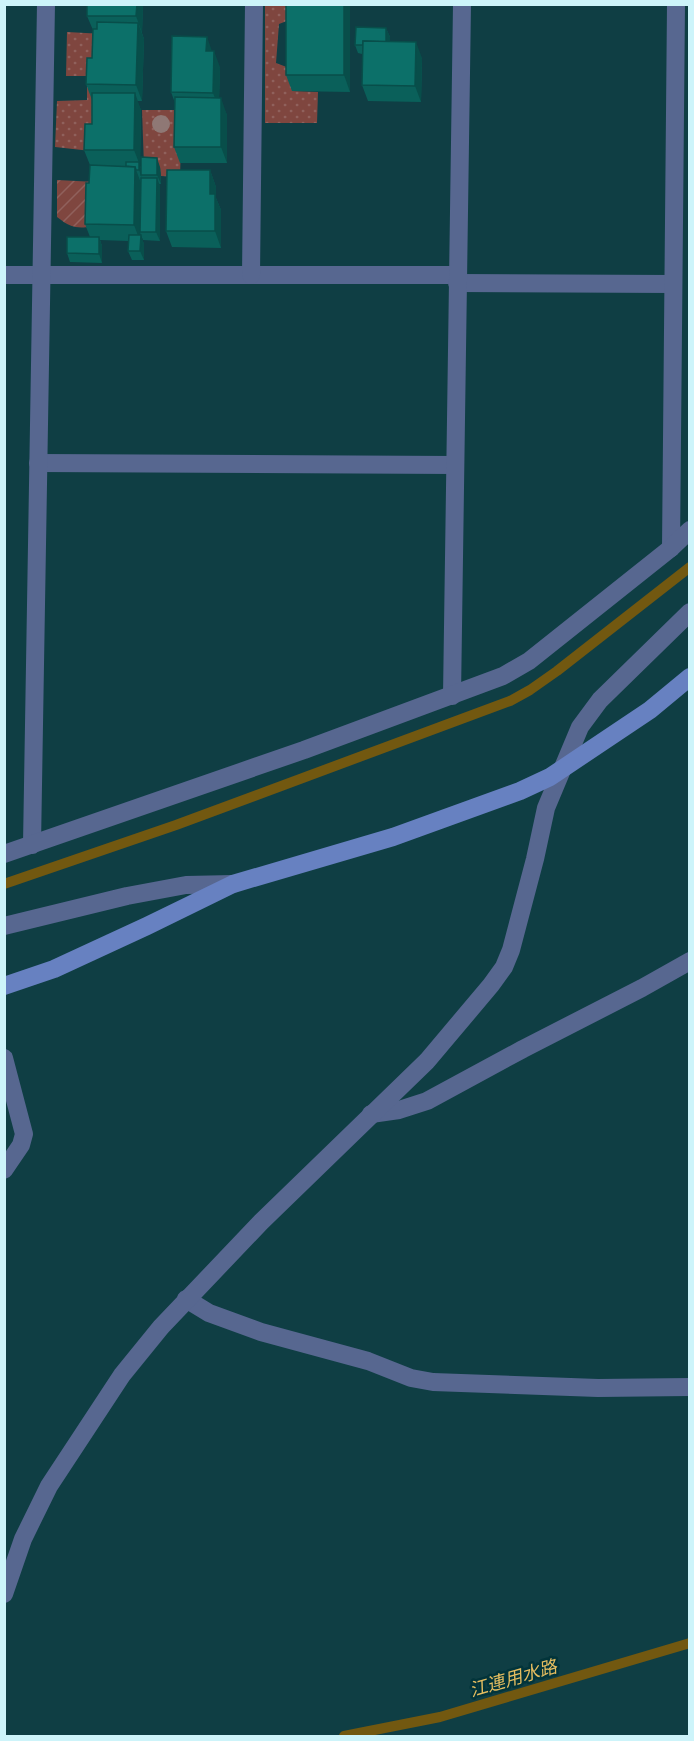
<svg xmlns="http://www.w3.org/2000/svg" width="694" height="1741" font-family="'PT Sans Narrow','Noto Sans JP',sans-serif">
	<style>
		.grass { fill: url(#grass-dots) }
		.garden { fill: url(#garden-furrows) }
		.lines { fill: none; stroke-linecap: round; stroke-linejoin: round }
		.stream { stroke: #725810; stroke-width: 10 }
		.street { stroke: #576790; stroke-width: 18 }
		.secondary { stroke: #6781c1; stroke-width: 18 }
		.tree { fill: #8f7875 }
		.wall { fill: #0a605a }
		.shaded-wall { fill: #084e4a }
		.building { fill: #0c7069; stroke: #084e4a; stroke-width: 1.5 }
		.labels { text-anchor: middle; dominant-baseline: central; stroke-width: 5; stroke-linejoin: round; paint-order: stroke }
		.water-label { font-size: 18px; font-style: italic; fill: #e4bd60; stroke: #02343a }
	</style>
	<defs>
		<pattern id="grass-dots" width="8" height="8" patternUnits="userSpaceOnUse" patternTransform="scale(1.5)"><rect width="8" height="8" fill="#7f463f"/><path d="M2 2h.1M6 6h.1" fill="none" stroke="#90615c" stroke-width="1.8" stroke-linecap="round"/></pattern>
		<pattern id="garden-furrows" width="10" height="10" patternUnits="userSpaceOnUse" patternTransform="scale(1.5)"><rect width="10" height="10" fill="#7f463f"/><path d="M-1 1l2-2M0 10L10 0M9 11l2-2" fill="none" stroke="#90615c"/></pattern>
	</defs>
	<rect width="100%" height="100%" fill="#0f3e44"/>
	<!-- grass -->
	<g class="grass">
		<polygon points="265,5 292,5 292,19 279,24 276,63 292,69 292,91 318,92 317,123 265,123"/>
		<polygon points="67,32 104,34 100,100 91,151 55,147 57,101 87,100 87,76 66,76"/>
		<polygon points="142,110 182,110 180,177 161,176 160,167 144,166"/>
	</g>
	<!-- garden -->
	<path class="garden" d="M 57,180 L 96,182 L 91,227 C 75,228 71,228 57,217 Z"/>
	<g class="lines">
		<!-- stream -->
		<g class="stream">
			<polyline points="4,884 176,825 510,701 530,690 557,671 690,567"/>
			<polyline points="344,1736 440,1717 690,1643"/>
		</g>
		<!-- street -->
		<g class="street">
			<polyline points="4,275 457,275"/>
			<polyline points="251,275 254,4"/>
			<polyline points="457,283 673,284"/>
			<polyline points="38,463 455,465"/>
			<polyline points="671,548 676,4"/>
			<polyline points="452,696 462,4"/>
			<polyline points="32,845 46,4"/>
			<polyline points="4,854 304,750 503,676 529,661 671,548 690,530"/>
			<polyline points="4,926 127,896 186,885 233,884"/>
			<polyline points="4,1058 24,1134 21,1145 4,1170"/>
			<polyline points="371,1114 399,1110 427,1101 523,1049 642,988 690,961"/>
			<polyline points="186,1299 209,1313 261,1332 368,1361 411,1378 433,1382 598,1388 690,1387"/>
			<polyline points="4,1594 23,1539 49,1486 122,1375 161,1327 261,1222 427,1061 491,985 504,967 511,950 535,859 546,808 580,727 600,700 690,612"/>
		</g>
		<!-- secondary -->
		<polyline class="secondary" points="4,986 54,969 147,926 233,884 393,837 520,791 550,777 650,710 690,677"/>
	</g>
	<!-- trees -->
	<circle class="tree" cx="161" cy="124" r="9"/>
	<!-- wall -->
	<g class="wall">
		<polygon points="87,4 143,4 142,33 144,39 142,101 137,101 141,110 140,166 141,167 160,167 161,184 159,184 160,186 160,241 143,240 140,233 140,235 144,244 144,260 132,260 128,251 128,241 100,240 102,246 102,263 70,262 67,253 90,237 85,224 89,183 90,165 84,150 92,124 92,100 86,84 92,58 93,30 87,16"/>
		<polygon points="286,4 350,4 350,92 292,91 286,75"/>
		<polygon points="386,28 390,37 389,42 422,58 421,102 368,101 362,85 362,54 358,53 355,45"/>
		<polygon points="220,67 219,98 227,115 227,163 180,163 174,147 175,103 171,92"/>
		<polygon points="210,170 216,187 216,198 221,210 221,248 172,247 166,231"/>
	</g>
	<!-- shaded-wall -->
	<g class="shaded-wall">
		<polygon points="137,4 143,4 142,33 136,16"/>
		<polygon points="344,4 350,4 350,92 344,75"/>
		<polygon points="138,23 144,39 142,101 136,85"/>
		<polygon points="386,28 390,37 389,54 386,46"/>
		<polygon points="207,37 213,54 206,51"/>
		<polygon points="416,42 422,58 421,102 415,86"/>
		<polygon points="214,51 220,67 219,109 213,93"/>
		<polygon points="135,93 141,110 140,166 142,171 141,175 142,179 139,170 139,163 134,150"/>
		<polygon points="221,98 227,115 227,163 221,147"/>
		<polygon points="157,158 160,167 161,184 157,175"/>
		<polygon points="135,167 141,183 140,241 134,225"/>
		<polygon points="210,170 216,187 216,198 221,210 221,248 215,231 210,194"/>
		<polygon points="157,178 160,186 160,241 156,232"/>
		<polygon points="141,235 144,244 144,260 140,251"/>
		<polygon points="99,237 102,246 102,263 99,254"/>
	</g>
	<!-- building -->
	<g class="building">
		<polygon points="87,4 137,4 136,16 87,16"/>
		<rect x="286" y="4" width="58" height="71"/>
		<polygon points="97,22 138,23 136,85 86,84 87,58 92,58 93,29 97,29"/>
		<polygon points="356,27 386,28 386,42 363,41 363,45 355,45"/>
		<polygon points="172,36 207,37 206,51 214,51 213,93 171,92"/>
		<polygon points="363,41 416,42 415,86 362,85"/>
		<polygon points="92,93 135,93 134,150 84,150 85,124 92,124"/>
		<polygon points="175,97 221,98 221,147 174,147"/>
		<polygon points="141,157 157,158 157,175 141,175"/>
		<polygon points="126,162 139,162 139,170 136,170 135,167 126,166"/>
		<polygon points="90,165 135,167 134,225 85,224 86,183 89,183"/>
		<polygon points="167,170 210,170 210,194 215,194 215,231 166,231"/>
		<polygon points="141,178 157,178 156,232 140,232"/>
		<polygon points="129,235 141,235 140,251 128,251"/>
		<polygon points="67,237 99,237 99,254 67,253"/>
	</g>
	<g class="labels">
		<!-- water labels -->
		<g class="water-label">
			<text transform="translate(513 1678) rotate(-16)">江連用水路</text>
		</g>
	</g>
	<!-- border -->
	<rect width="694" height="1741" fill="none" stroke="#cdf4fa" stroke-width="12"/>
</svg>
